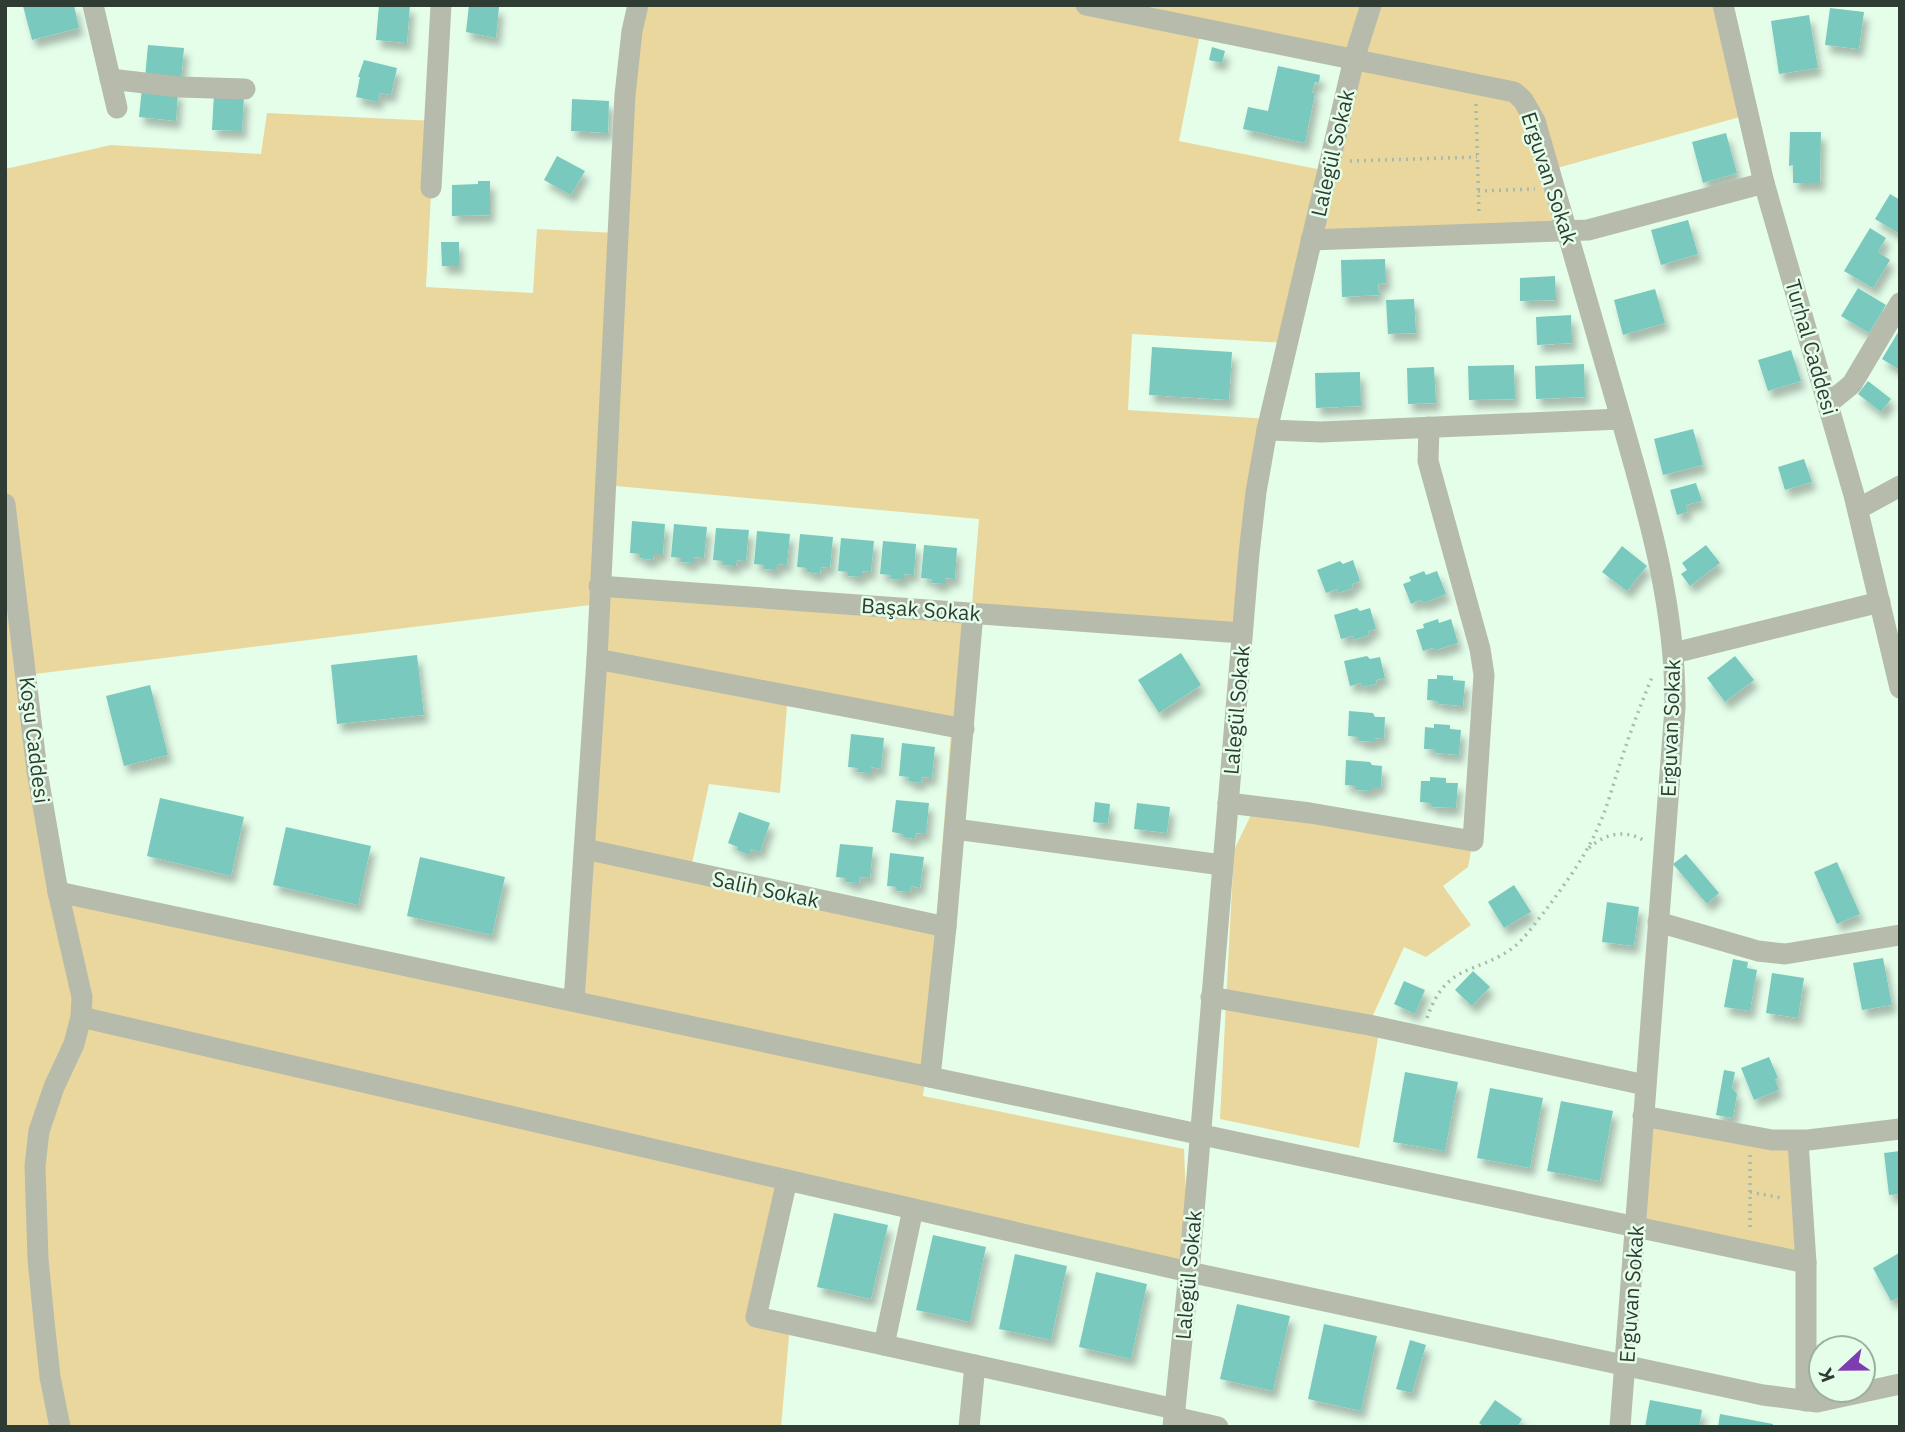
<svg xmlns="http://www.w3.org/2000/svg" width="1905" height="1432" font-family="'IBM Plex Sans',sans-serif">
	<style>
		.green { fill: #ead79d; fill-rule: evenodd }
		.building { fill: #79c9be; filter: url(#shadow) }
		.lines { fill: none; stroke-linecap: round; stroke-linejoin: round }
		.path { stroke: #a6bbab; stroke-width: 3.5; stroke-dasharray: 2 5; stroke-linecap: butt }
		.minor { stroke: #b6bbac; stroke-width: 21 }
		.labels { text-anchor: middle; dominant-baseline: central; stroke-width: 5; stroke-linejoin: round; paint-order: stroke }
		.street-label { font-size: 21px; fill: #2f3c33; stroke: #e4feea }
	</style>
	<defs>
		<filter id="shadow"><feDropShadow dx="4.5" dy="8" stdDeviation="3.5" flood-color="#0004"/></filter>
	</defs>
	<rect width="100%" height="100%" fill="#e4feea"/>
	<!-- green -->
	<g class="green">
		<path d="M 638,5 L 1723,5 L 1747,115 L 1550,170 L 1568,231 L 1312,240 L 1287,343 L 1132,334 L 1128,410 L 1270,419 L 1242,633 L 973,613 L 946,927 L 923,1096 L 1184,1149 L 1189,1272 L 788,1180 L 756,1317 L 790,1325 L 781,1427 L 5,1427 L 5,169 L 111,145 L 261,154 L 267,113 L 435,121 L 426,287 L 533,293 L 537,229 L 617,233 ZM 1201,29 L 1353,59 L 1327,171 L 1179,141 ZM 605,485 L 979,519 L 972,605 L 599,585 ZM 598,604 L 574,1001 L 58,892 L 27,675 ZM 787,706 L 951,733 L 936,926 L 690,873 L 709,784 L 780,793 Z"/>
		<polygon points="1251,815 1473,841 1468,867 1443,886 1471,925 1426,957 1404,947 1369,1024 1380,1027 1359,1148 1220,1119 1234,850"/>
		<polygon points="1643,1116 1798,1141 1806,1263 1635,1227"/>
	</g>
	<!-- building -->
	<g class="building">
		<polygon points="28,5 74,5 79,28 32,40 23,6"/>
		<polygon points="379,5 410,5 407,43 376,40"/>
		<polygon points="469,5 499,7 496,38 466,32"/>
		<polygon points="1830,8 1864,12 1859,49 1825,45"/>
		<polygon points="1809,15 1818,68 1779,74 1771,21"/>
		<polygon points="148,45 184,48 181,81 145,78"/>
		<polygon points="1212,47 1225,51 1222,63 1209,60"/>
		<polygon points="364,60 397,68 391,95 380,93 378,102 356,97 360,77 358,77"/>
		<polygon points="1278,66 1320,75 1319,83 1315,82 1312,93 1315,93 1305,143 1243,129 1248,107 1268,111"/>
		<polygon points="142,88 178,92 176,121 139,117"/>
		<polygon points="214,94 244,96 242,131 212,130"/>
		<polygon points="572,99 609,101 608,133 571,131"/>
		<polygon points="1790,132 1821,132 1820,183 1793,183 1793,165 1789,166"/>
		<polygon points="1726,133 1737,173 1703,183 1692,142"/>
		<polygon points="557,156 585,171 571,195 544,180"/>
		<polygon points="478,181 490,181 490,215 452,216 452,185 478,184"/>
		<polygon points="1890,194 1900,200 1900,234 1875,219"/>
		<polygon points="1688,220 1698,254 1661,265 1651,230"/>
		<polygon points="1870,228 1886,238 1878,252 1890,260 1873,288 1844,271"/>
		<polygon points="441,242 459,242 459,266 442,266"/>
		<polygon points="1385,259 1386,283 1378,284 1379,295 1342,297 1341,260"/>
		<polygon points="1555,276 1556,300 1520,301 1520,278"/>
		<polygon points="1858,288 1886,305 1869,333 1841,316"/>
		<polygon points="1655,289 1665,323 1623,335 1614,300"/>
		<polygon points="1414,299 1416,333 1388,334 1386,300"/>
		<polygon points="1571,315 1572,343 1537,345 1536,317"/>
		<polygon points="1900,329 1900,370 1882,359"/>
		<polygon points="1152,347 1232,352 1229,400 1149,395"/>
		<polygon points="1791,350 1801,381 1768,391 1758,360"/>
		<polygon points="1584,364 1585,397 1536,399 1535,366"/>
		<polygon points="1514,365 1515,399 1469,400 1468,366"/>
		<polygon points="1434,367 1436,403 1408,404 1407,368"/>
		<polygon points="1360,372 1361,406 1316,408 1315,373"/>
		<polygon points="1868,381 1891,399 1881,412 1858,394"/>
		<polygon points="1693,429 1703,465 1663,475 1654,439"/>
		<polygon points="1804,459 1812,482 1785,490 1778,467"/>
		<polygon points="1696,483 1702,501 1686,505 1688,512 1677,515 1670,490"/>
		<polygon points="632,521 665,524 663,554 654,554 653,560 640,558 640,554 630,553"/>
		<polygon points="674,524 707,527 704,558 694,557 694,563 681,562 681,558 671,557"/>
		<polygon points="716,528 749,530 746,561 737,560 736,566 723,565 723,561 713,560"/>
		<polygon points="757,531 790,534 787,565 778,564 777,570 764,569 764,565 754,564"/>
		<polygon points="800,534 833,537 830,568 821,567 820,574 807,572 807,568 797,567"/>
		<polygon points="841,538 874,541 871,572 862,571 862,577 848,576 848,572 838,571"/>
		<polygon points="883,541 916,544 914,575 904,574 904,580 890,579 891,575 880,574"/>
		<polygon points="924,545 957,548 955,579 945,578 945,584 931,583 932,579 921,578"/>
		<polygon points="1706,545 1720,563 1690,586 1681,574 1687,570 1682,563"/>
		<polygon points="1622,546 1647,566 1627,591 1602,572"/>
		<polygon points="1353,560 1360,581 1352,584 1353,588 1338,593 1337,589 1326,593 1317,570 1340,561 1343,564"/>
		<polygon points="1424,571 1426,575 1437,571 1446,594 1424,603 1420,600 1411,604 1403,584 1411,581 1409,577"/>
		<polygon points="1357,608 1360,611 1370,608 1376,629 1368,631 1369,635 1354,640 1353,636 1341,639 1334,615"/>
		<polygon points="1438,619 1439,623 1451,619 1458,643 1436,650 1432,648 1423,651 1416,630 1424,628 1423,624"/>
		<polygon points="1181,653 1201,685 1159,713 1138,680"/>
		<polygon points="417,655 424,715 337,724 331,665"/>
		<polygon points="1367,656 1370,659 1380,657 1385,678 1376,680 1377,684 1362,687 1361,683 1350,686 1344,661"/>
		<polygon points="1735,656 1754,680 1725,702 1707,678"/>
		<polygon points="1437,675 1453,676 1453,680 1465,681 1463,706 1439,704 1437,701 1427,700 1428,679 1437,679"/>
		<polygon points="150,685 168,755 124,766 106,696"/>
		<polygon points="1349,711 1373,713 1375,717 1385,717 1384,739 1375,738 1375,742 1359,741 1359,737 1348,736"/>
		<polygon points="1434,724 1450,725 1450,729 1461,730 1459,755 1436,753 1434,749 1424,749 1425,727 1434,728"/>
		<polygon points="851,734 884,738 881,769 871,767 871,773 857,772 858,768 848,767"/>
		<polygon points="902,743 935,747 932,778 922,777 921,783 908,781 909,777 899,776"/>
		<polygon points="1346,760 1370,762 1372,765 1382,766 1381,787 1372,787 1372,791 1356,790 1356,786 1345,785"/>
		<polygon points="1430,777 1446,778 1446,783 1458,783 1456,808 1432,807 1430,803 1420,802 1421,781 1430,781"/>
		<polygon points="160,798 244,817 231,876 147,856"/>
		<polygon points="896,800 929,803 926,834 916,833 915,839 902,837 903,834 892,832"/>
		<polygon points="1095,802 1110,804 1108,824 1093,822"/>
		<polygon points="1137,803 1170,807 1167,833 1134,829"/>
		<polygon points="739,812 770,823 760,852 751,849 749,855 737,850 738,847 728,843"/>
		<polygon points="286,827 371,846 358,905 273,885"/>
		<polygon points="840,844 873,847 870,878 860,877 859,883 846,882 846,878 836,877"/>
		<polygon points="890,853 924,857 920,888 911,886 910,892 897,891 897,887 887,886"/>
		<polygon points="1686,854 1719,893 1707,904 1673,864"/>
		<polygon points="420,857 505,877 492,935 407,916"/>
		<polygon points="1837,862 1860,914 1837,924 1814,872"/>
		<polygon points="1514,885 1531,912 1504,928 1488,902"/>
		<polygon points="1607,902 1639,907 1634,946 1602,942"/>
		<polygon points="1883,958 1892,1005 1862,1010 1853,963"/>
		<polygon points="1733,959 1748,962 1747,968 1757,970 1750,1011 1724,1007"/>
		<polygon points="1473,971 1490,987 1472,1006 1455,990"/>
		<polygon points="1772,973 1804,978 1798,1018 1766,1013"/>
		<polygon points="1404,981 1425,990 1415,1014 1394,1004"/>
		<polygon points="1769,1057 1778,1078 1775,1079 1779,1090 1754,1100 1741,1068"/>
		<polygon points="1724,1070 1735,1072 1732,1088 1737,1094 1733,1118 1716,1115"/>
		<polygon points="1405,1072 1458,1082 1445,1151 1393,1142"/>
		<polygon points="1490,1088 1543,1098 1530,1168 1477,1158"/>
		<polygon points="1561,1101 1613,1111 1600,1181 1547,1171"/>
		<polygon points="1900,1151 1900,1194 1889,1195 1884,1153"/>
		<polygon points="834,1213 888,1225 871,1299 817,1287"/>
		<polygon points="933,1235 986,1247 970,1322 916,1310"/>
		<polygon points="1899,1253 1900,1297 1891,1301 1873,1268"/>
		<polygon points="1015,1254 1067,1266 1051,1340 999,1329"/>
		<polygon points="1096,1272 1147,1284 1131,1359 1079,1347"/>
		<polygon points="1237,1304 1290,1316 1273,1391 1220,1379"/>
		<polygon points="1324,1324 1377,1336 1361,1411 1308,1399"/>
		<polygon points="1410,1340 1426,1345 1412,1393 1396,1389"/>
		<polygon points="1495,1400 1522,1419 1517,1427 1484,1427 1479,1423"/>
		<polygon points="1650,1400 1702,1410 1699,1427 1645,1427"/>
		<polygon points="1720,1414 1773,1424 1772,1427 1718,1427"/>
	</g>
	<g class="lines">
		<!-- path -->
		<g class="path">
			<polyline points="1476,104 1479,215"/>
			<polyline points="1350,161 1477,157"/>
			<polyline points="1478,191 1535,189"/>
			<path d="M 1589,848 C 1606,833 1625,829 1645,841"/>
			<path d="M 1427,1018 C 1447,961 1475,976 1514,947 C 1525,938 1536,922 1545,911 C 1565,884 1586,856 1599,825 C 1607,808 1612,788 1618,770 C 1628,738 1640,706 1653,675"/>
			<polyline points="1750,1155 1750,1232"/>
			<polyline points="1750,1192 1782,1198"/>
		</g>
		<!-- minor -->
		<g class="minor">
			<polyline points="93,5 117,108"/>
			<path d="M 1086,5 L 1514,92 L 1523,100 L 1535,121 C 1562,214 1589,308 1616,401 C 1645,502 1676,602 1675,708 L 1620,1427"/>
			<polyline points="1723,5 1764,183 1854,495 1900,688"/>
			<polyline points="110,79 179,87 245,89"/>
			<polyline points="431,188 441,5"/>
			<polyline points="1311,240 1588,230 1764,183"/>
			<polyline points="1829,403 1852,384 1900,303"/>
			<polyline points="1267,430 1321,432 1621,419"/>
			<polyline points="5,504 37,771 58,892 82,997 81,1017 74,1044 54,1087 39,1131 35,1166 38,1259 44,1321 50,1377 60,1427"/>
			<polyline points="1858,509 1900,486"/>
			<polyline points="599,586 1242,633"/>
			<polyline points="1674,653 1880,602"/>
			<polyline points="597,659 964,729"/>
			<polyline points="1228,803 1310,813 1473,841 1484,675 1480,649 1428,461 1429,427"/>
			<polyline points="955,829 1222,865"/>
			<polyline points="585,849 946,927"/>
			<polyline points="58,892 1806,1263 1806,1401"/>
			<polyline points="1658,922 1758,951 1785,954 1900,935"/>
			<polyline points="1211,997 1369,1025 1645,1085"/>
			<polyline points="574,1001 597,659 625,95 632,31 638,5"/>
			<polyline points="81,1017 787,1180"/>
			<polyline points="930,1077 946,927 973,613"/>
			<polyline points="1643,1116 1772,1140 1808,1140 1900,1129"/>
			<polyline points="1798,1141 1806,1263"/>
			<polyline points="884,1345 913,1209"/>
			<polyline points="1175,1409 756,1317 787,1180 1189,1272 1763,1395 1817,1402 1900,1384"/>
			<polyline points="1174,1417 1218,1427"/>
			<polyline points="969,1427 975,1365"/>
			<polyline points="1173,1427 1189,1272 1249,554 1256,492 1267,430 1354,59 1371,5"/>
		</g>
	</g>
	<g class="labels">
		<!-- street labels -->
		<g class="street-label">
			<text transform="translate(1332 153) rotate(-77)">Lalegül Sokak</text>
			<text transform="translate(1550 178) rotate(72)">Erguvan Sokak</text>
			<text transform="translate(1812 347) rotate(74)">Turhal Caddesi</text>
			<text transform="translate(921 609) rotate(4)">Başak Sokak</text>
			<text transform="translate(1236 710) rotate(-85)">Lalegül Sokak</text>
			<text transform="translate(1670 728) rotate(-88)">Erguvan Sokak</text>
			<text transform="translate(35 740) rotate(83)">Koşu Caddesi</text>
			<text transform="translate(766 889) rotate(12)">Salih Sokak</text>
			<text transform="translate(1188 1275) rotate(-85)">Lalegül Sokak</text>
			<text transform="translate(1631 1294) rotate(-86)">Erguvan Sokak</text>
		</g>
	</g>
	<!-- border -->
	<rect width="1905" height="1432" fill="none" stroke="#2f3c33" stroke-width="14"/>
	<!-- north arrow -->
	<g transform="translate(1842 1369) rotate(248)"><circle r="33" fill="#e4feea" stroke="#9cb0a1" stroke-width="2"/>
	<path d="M0-5L12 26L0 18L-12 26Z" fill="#7f3cb0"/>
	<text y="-10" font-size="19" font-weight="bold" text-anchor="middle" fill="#2f3c33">K</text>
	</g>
</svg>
